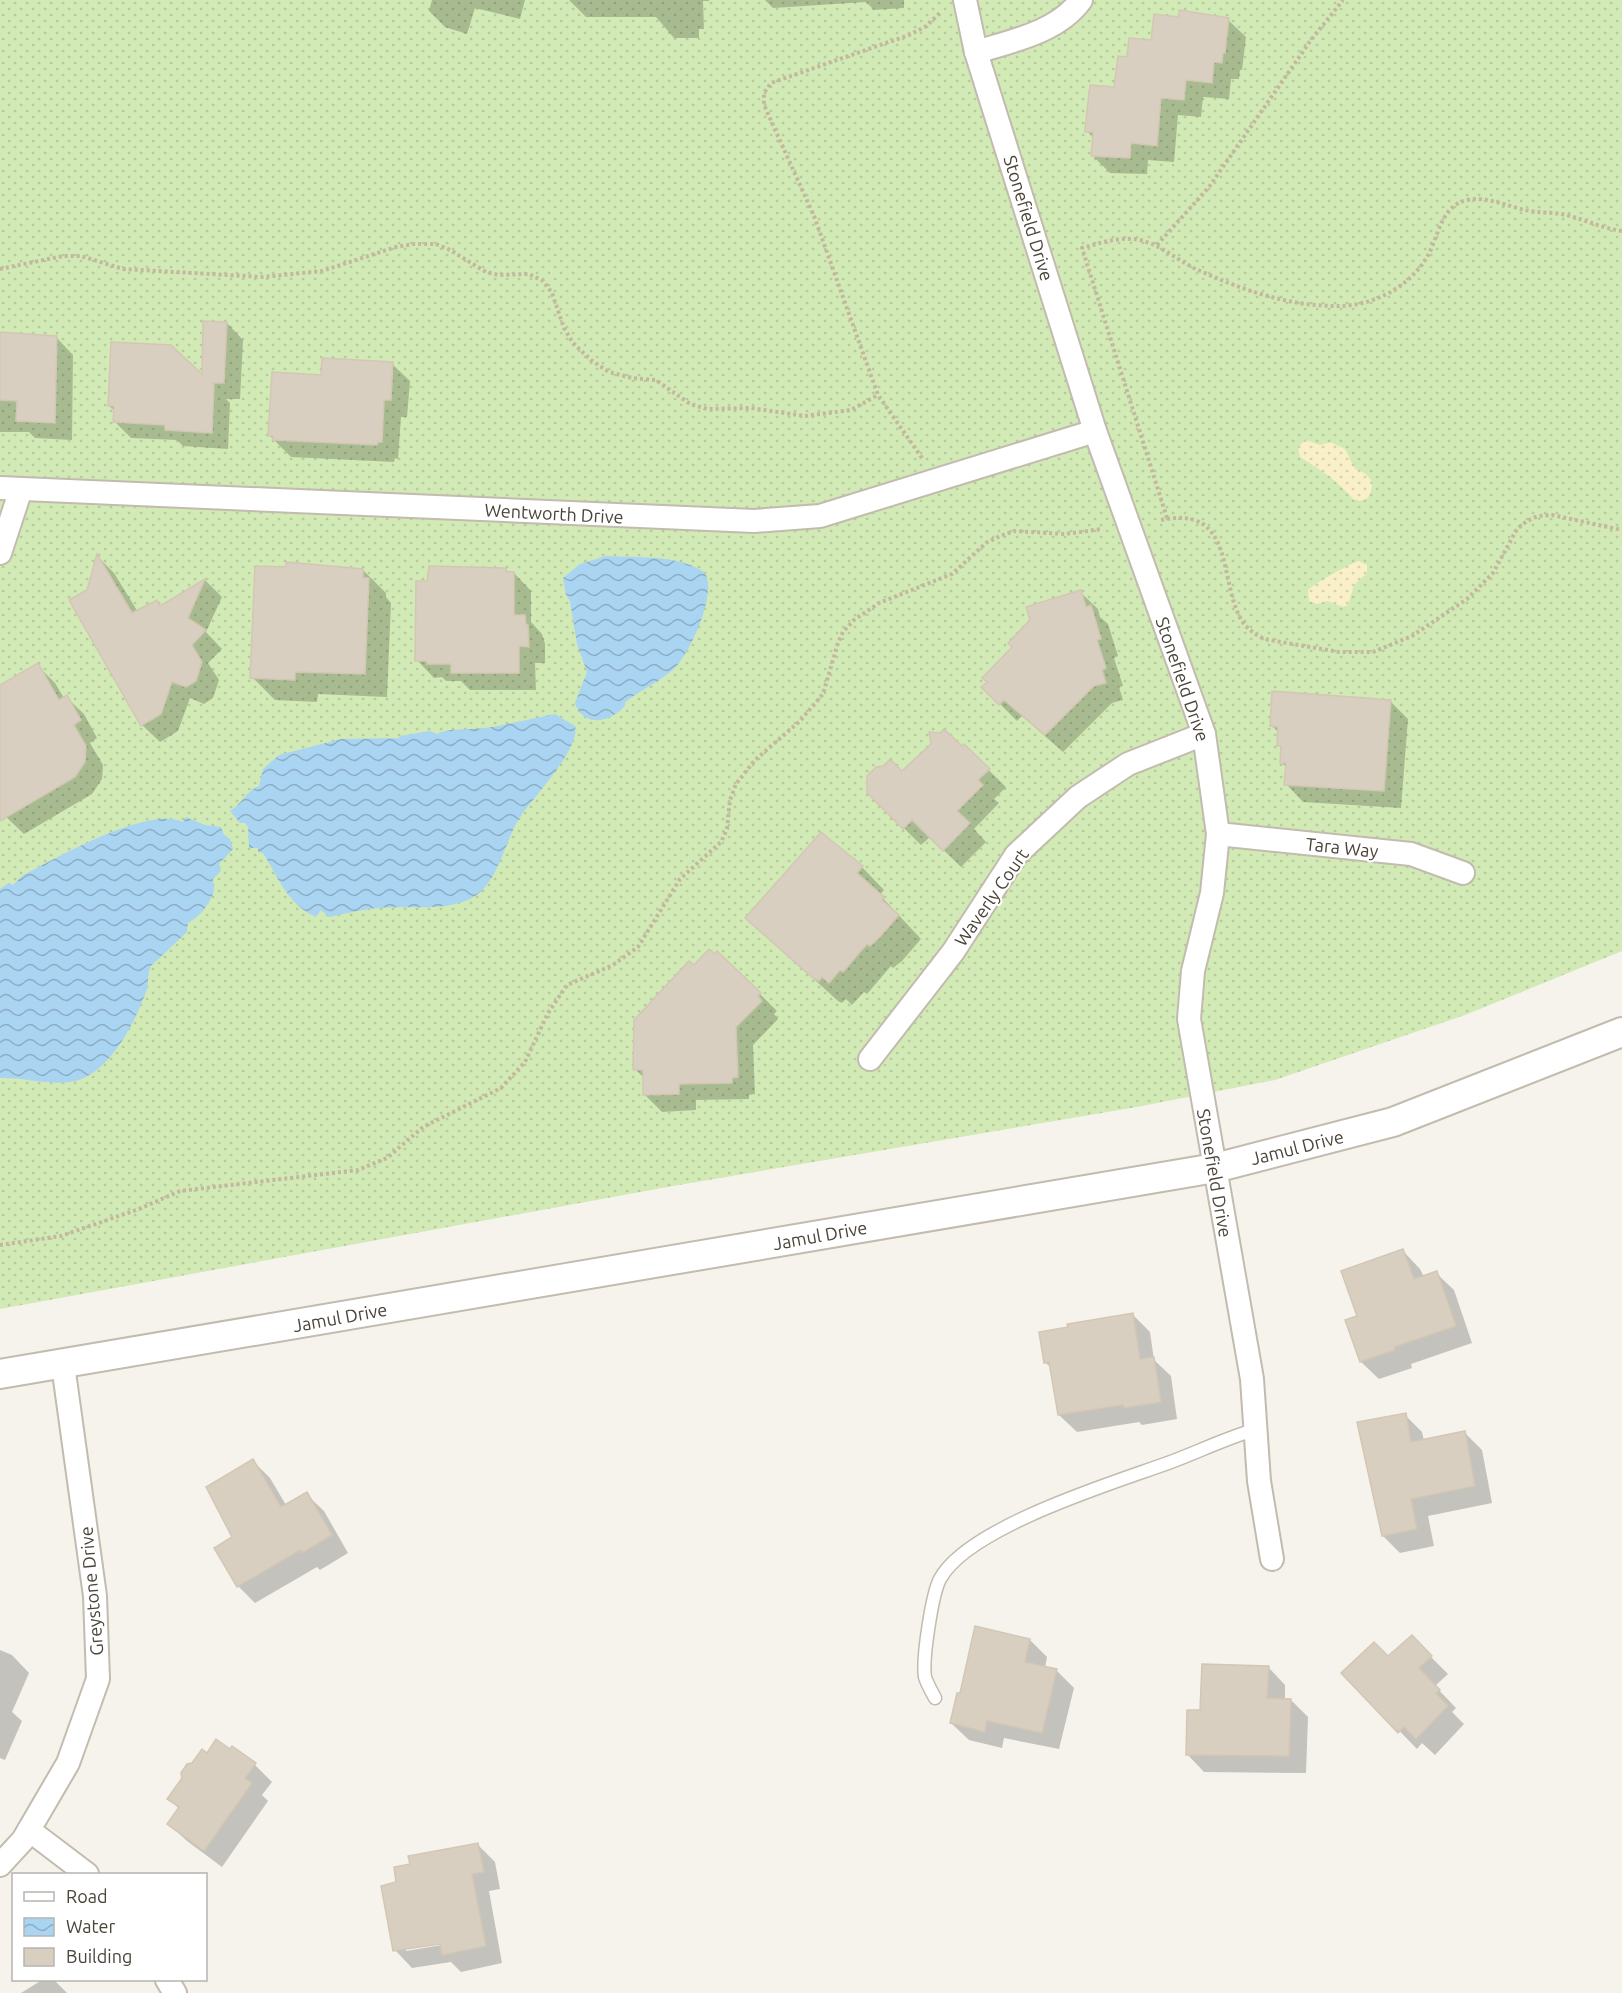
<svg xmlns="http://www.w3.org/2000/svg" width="1622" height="1993" font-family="Ubuntu,sans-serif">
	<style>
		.grass { fill: url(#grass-dots) }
		.sand { fill: url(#sand-dots) }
		.water { fill: url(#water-waves) }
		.shadow { fill: #0003; fill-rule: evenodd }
		.building { fill: #d8cfc1; stroke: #d3c7b4; stroke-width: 1.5 }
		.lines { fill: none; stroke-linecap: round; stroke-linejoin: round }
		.service-casing { stroke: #c2bbae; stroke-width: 15 }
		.minor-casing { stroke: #c2bbae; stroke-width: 26 }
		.tertiary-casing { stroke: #c2bbae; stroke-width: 32 }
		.path { stroke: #c4b79f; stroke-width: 4; stroke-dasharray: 3 3; stroke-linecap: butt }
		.service { stroke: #fff; stroke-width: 12 }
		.minor { stroke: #fff; stroke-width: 22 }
		.tertiary { stroke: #fff; stroke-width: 28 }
		.labels { text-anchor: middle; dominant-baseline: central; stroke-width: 4.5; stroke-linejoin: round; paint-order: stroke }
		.street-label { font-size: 18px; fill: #4b4439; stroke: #fff }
	</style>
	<defs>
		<pattern id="grass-dots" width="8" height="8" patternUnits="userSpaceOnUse" patternTransform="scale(1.5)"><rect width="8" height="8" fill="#d2eab5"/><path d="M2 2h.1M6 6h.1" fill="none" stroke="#b6ca9c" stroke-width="1.8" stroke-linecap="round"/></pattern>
		<pattern id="sand-dots" width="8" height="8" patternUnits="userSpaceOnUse" patternTransform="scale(1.5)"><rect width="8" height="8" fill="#f9efc9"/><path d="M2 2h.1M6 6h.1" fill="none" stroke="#d7cead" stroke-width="1.8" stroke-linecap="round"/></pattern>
		<pattern id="water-waves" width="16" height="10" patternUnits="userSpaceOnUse" patternTransform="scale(1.5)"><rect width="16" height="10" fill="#a9d4f2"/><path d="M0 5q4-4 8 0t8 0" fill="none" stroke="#8caec5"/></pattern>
	</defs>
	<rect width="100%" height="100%" fill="#f6f3ec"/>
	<!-- grass -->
	<polygon class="grass" points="0,0 1622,0 1622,951 1465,1015 1275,1080 1137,1107 673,1186 0,1309"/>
	<!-- sand -->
	<g class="sand">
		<path d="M 1305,440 L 1320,445 L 1330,442 L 1345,449 L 1355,469 C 1370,474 1377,482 1368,498 L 1360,501 L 1353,499 C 1336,479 1322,471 1300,457 L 1298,447 Z"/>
		<path d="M 1359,561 L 1367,565 L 1367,573 L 1354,585 L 1348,605 L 1343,607 L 1328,601 L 1317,604 L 1309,601 L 1308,590 C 1314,584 1353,562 1359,561 Z"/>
	</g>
	<!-- water -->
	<g class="water">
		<path d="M 606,556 C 636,558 677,554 704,572 C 719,590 690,654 674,669 C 660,681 643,689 628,700 C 621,705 629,702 623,708 C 608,723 583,727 575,703 L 587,672 L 577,644 L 570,601 L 566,595 L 563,578 L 580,564 Z"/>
		<path d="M 555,714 L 575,726 C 581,747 535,796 522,814 C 504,839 500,884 470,899 C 442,912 409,905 379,908 C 362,909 346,914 329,917 L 321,910 L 316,917 C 288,905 278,877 263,853 L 258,852 L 258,848 L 249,848 L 248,827 L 245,823 L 240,823 L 230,811 C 242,804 247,790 259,786 L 263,769 L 279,755 L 341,739 L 399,738 L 400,736 L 430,731 L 437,734 C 447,728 469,730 485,728 C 509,724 531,719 555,714 Z"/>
		<path d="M 186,817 L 205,825 L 221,827 L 224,835 L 230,839 L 233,849 L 219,864 L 221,871 L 213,879 C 213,882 214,885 214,888 C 214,899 198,920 188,922 L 187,932 L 151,966 C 147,974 149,981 147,989 C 136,1021 108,1078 70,1082 C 47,1085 23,1077 0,1078 L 0,889 L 9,883 L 13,885 L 22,876 C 56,858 149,805 183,822 Z"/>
	</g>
	<!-- shadow -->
	<g class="shadow">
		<polygon points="432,0 525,0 520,19 475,8 467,34 445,27 429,11"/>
		<polygon points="569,0 709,0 709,1 703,1 704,29 699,29 699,38 674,38 656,17 586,17"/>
		<polygon points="765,0 904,0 904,8 874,10 866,2 773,8"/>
		<polygon points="1228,20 1246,37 1242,70 1240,70 1239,79 1231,79 1229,99 1203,97 1201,117 1178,115 1174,162 1148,160 1147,174 1110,173 1093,156 1094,139 1087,131 1115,89 1128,58 1152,42"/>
		<polygon points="227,323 243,340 240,399 226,399 230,403 228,449 183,446 177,440 131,438 115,422 115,411 109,406 204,377"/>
		<polygon points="0,335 56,337 73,355 72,440 35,438 29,432 0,432"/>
		<polygon points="392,364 410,381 407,417 401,417 398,459 395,458 394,462 291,457 270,436 323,376"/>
		<polygon points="98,557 114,573 138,612 156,602 161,607 205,580 222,597 206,632 222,649 208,663 219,680 213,698 204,704 190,698 178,731 160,742 142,725 88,591"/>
		<polygon points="363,570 386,593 386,597 391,603 387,697 318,694 317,702 275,700 252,677"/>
		<polygon points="505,570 514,573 531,591 531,622 542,634 545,644 545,663 535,663 536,690 470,690 461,681 446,681 442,677 434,678 417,660 428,582"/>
		<polygon points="1080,592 1098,609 1100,617 1108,624 1118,656 1114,658 1123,686 1119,687 1123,700 1112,703 1063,752 1022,716 1017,721 983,687"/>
		<polygon points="37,665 55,683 64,698 66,697 84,714 97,738 90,743 103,765 102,779 92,794 24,834 6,817 0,806 0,711"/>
		<polygon points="1390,701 1408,719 1401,808 1303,802 1286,784 1287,768 1281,762 1279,733 1271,725"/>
		<polygon points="964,746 1006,787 994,799 999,803 974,829 986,842 961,867 930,837 921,845 868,793 869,777 890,761 902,773"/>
		<polygon points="862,867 884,890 880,895 921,939 902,961 893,968 891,966 867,994 864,992 852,1005 846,999 842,1003 838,1001 747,918"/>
		<polygon points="760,994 777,1011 774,1014 778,1019 753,1045 755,1094 749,1095 749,1099 696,1100 696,1110 662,1112 645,1095 645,1079 635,1069"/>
		<polygon points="1403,1251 1420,1269 1424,1277 1436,1273 1454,1290 1472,1343 1411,1364 1412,1368 1379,1379 1361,1362 1347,1321 1359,1317"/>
		<polygon points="1133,1315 1150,1332 1154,1360 1171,1376 1177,1419 1142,1425 1139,1422 1077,1432 1059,1415 1052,1369 1045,1362"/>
		<polygon points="1405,1415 1422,1432 1424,1441 1465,1433 1482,1450 1492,1503 1428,1516 1434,1546 1400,1553 1383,1536"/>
		<polygon points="253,1461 270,1478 286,1505 306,1494 324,1511 348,1553 320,1570 317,1567 255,1603 238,1586 234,1538"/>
		<polygon points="1030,1640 1047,1657 1045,1668 1056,1670 1074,1688 1059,1749 1004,1738 1002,1748 969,1740 951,1723"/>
		<polygon points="0,1650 12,1655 29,1673 12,1712 22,1721 5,1760 0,1758"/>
		<polygon points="1429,1655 1448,1674 1435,1686 1456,1708 1452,1712 1464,1724 1435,1755 1422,1743 1417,1749 1343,1673"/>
		<polygon points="1268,1667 1285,1685 1285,1700 1291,1700 1308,1717 1306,1773 1204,1772 1187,1754 1201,1712"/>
		<polygon points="202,1751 207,1755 255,1765 272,1782 262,1795 268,1801 222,1867 187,1841 169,1824 179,1809 169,1798 183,1779 182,1774"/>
		<path d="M 478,1845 L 495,1862 L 500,1889 L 489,1891 L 502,1963 L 461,1972 L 451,1962 L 412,1968 L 395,1950 L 398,1883 L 411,1865 ZM 447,1941 L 448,1944 L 406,1951 L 406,1947 Z"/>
		<polygon points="42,1980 54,1980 67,1993 21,1993"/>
	</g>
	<!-- building -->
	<g class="building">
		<polygon points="1179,10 1229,18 1225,53 1223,53 1222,63 1214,62 1212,83 1186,80 1184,100 1161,98 1157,146 1131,143 1130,158 1091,156 1093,132 1085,132 1085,129 1090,85 1114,87 1118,56 1127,57 1129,38 1151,40 1154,14 1179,17"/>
		<polygon points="203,321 227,322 224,383 212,383 214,385 212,433 165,430 165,425 113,422 114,406 108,406 111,342 171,345 202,374"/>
		<polygon points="0,332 57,336 55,423 16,421 17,401 0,400"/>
		<polygon points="322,358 393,362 391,400 384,400 382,442 378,442 377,445 273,440 273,436 268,436 272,372 321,375"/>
		<polygon points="97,554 132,613 157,600 160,606 205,579 188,618 206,630 192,645 202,662 196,681 186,687 172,682 161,714 141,726 69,600 87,590"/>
		<polygon points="286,562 363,569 363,578 369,578 365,674 295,672 295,680 250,678 255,566 286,567"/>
		<polygon points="429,566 506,568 506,572 514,572 514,615 525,615 526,624 528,625 529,647 519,646 519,673 451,673 451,664 427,664 427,661 415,661 416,581 427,581"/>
		<polygon points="1081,590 1086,607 1091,605 1101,639 1097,640 1106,668 1102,670 1106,683 1094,686 1045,735 1004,700 999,705 981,687 987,682 982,678 1012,647 1008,643 1030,620 1026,607"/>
		<polygon points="38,663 59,700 67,695 81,720 74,725 86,746 85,762 75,777 0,821 0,685"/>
		<polygon points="1272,691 1391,700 1384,791 1284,785 1286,763 1280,763 1281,746 1277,746 1278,727 1270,726"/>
		<polygon points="944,729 962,746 964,744 990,769 978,780 983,785 957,811 970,823 943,851 912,820 903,829 867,793 867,776 876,767 884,766 890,759 902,771 931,744 929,732 940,733"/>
		<polygon points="821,832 863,866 857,873 884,897 882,900 899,915 879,938 870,946 867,944 843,972 840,970 829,983 822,977 819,981 813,978 745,918"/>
		<polygon points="709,949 715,954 717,951 761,993 758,996 762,1001 736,1027 738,1077 732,1078 732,1083 679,1084 679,1094 643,1095 643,1070 633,1070 634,1020 689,961 694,965"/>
		<polygon points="1403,1249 1414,1279 1437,1271 1456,1326 1394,1347 1395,1350 1360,1362 1345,1320 1357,1316 1341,1271"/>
		<polygon points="1133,1313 1140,1359 1154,1357 1161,1402 1124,1408 1123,1405 1058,1415 1049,1362 1044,1363 1039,1332 1068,1327 1067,1324"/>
		<polygon points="1406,1413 1411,1442 1465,1431 1475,1486 1411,1499 1417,1529 1382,1536 1357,1422"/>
		<polygon points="253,1459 281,1507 307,1492 332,1535 302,1553 300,1550 237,1587 214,1548 232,1537 206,1487"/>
		<polygon points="975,1626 1030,1639 1025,1662 1057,1669 1042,1733 987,1721 985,1732 950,1723 957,1693 960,1693"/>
		<polygon points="1412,1635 1432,1656 1419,1668 1440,1690 1436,1693 1448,1706 1416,1739 1404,1727 1398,1733 1341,1673 1374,1642 1388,1656"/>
		<polygon points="1202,1664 1269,1666 1267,1698 1291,1699 1289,1756 1186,1755 1187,1710 1200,1710"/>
		<polygon points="216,1739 230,1749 232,1746 256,1763 245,1778 252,1783 204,1851 167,1824 179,1807 167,1799 182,1778 181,1773 187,1764 192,1763 202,1749 207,1753"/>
		<polygon points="478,1843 484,1872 472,1874 486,1946 442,1955 440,1944 393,1951 381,1886 396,1882 394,1867 410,1864 408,1856"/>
	</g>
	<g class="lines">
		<!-- service casing -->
		<g class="service-casing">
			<path id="service" d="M 935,1698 C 932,1692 927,1684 925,1677 C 922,1660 932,1594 940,1579 C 968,1527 1113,1483 1168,1463 C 1198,1452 1226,1438 1257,1429"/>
		</g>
		<!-- minor casing -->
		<g class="minor-casing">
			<g id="minor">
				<polyline points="965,0 976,52 1095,431 1204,734 1218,834 1212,893 1193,971 1189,1019 1252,1379 1259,1481 1272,1559"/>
				<path d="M 976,52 C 1012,41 1058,32 1081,0"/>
				<polyline points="0,488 754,521 820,516 1095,431"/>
				<polyline points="0,553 21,489"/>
				<polyline points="1218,834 1411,854 1463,873"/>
				<polyline points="870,1059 953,952 1016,855 1078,797 1128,764 1204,734"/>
				<polyline points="29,1830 87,1874"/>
				<polyline points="0,1865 23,1840 68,1763 98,1679 95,1596 63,1365"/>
				<polyline points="167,1980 175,1993"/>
			</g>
		</g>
		<!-- tertiary casing -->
		<g class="tertiary-casing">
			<polyline id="tertiary" points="0,1374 1215,1168 1393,1122 1622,1032"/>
		</g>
		<!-- path -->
		<g class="path">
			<polyline points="1157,245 1209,187 1311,40 1343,0"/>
			<polyline points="0,269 63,256 81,256 123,269 263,277 322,271 396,247 414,244 436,244 450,250 486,272 499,275 529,274 543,281 552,293 564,328 573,343 591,360 609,372 632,378 656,380 690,404 707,409 751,408 805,416 851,410 878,395"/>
			<polyline points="922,458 878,395 814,216 764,105 764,93 771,83 909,35 925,27 940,13"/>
			<path d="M 1167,518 L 1082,248 C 1100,243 1120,236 1140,240 C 1161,245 1177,260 1196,269 C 1240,289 1287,306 1335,306 C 1371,307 1409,288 1427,257 C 1439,237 1440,206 1467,200 C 1486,196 1507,206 1525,210 C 1537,213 1549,212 1561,214 C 1582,218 1600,228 1622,231"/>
			<path d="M 1161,520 C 1236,504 1218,582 1242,621 C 1248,630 1255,634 1264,639 L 1339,652 L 1373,652 L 1412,636 L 1467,599 L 1493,573 L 1517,529 L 1527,521 L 1538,516 L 1552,515 L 1622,530"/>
			<polyline points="0,1245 61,1236 139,1209 180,1191 358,1170 387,1158 423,1127 501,1088 525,1062 548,1013 567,985 613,965 638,947 680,879 721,842 727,829 730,800 736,784 755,760 800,721 823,694 838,643 843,632 854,620 879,603 952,574 986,543 1000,536 1014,531 1065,534 1102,529"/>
		</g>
		<!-- service -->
		<use href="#service" class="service"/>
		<!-- minor -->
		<use href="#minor" class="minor"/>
		<!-- tertiary -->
		<use href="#tertiary" class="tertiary"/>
	</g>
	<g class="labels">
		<!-- street labels -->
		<g class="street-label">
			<text transform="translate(1029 218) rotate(73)">Stonefield Drive</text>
			<text transform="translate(554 513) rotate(3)">Wentworth Drive</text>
			<text transform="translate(1183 679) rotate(71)">Stonefield Drive</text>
			<text transform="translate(1342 847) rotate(6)">Tara Way</text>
			<text transform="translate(991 897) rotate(-55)">Waverly Court</text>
			<text transform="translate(1297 1147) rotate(-14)">Jamul Drive</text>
			<text transform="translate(1215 1173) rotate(80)">Stonefield Drive</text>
			<text transform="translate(820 1235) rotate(-10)">Jamul Drive</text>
			<text transform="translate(340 1317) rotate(-10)">Jamul Drive</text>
			<text transform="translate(91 1591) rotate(-95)">Greystone Drive</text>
		</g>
	</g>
	<!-- legend -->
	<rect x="12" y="1873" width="195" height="108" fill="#ffffff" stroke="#b7b4b0" stroke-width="1.5"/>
	<rect x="24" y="1892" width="30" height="9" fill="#ffffff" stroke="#b7b4b0" stroke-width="1.5"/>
	<text x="66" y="1903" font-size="18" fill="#4b4439">Road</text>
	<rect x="24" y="1918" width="30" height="18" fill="url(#water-waves)" stroke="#b7b4b0" stroke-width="1.5"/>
	<text x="66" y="1933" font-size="18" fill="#4b4439">Water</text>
	<rect x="24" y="1948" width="30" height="18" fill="#d8cfc1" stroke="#b7b4b0" stroke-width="1.5"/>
	<text x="66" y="1963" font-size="18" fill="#4b4439">Building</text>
</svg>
